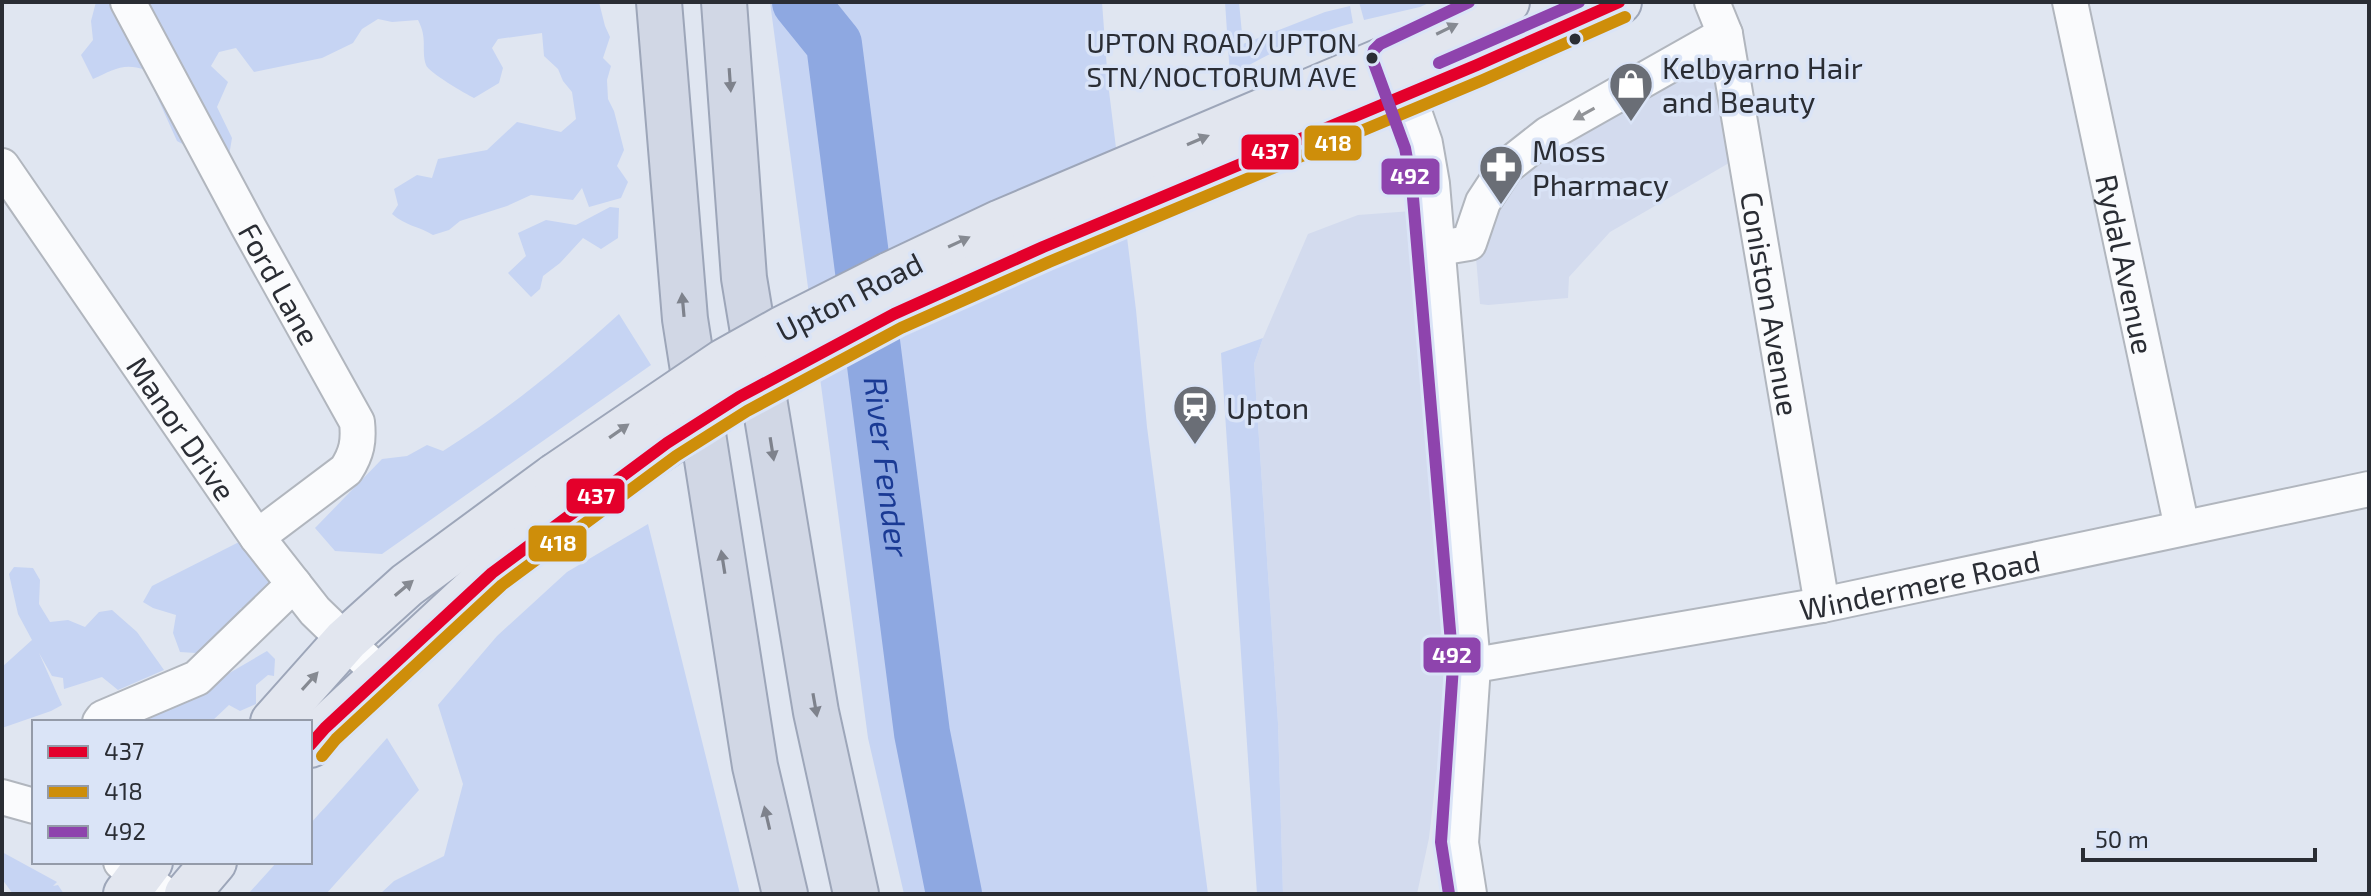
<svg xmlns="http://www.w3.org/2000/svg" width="2371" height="896" font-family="'Exo 2',sans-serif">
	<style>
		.built { fill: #d3dbee }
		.green { fill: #c6d4f3 }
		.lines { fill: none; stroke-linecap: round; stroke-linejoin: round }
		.river { stroke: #8ea8e1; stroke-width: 56 }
		.minor-casing { stroke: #b1b6be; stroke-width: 38 }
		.tertiary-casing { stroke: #b1b6be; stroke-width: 46 }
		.primary-casing { stroke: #9da6b9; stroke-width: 48 }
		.motorway-casing { stroke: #9da6b9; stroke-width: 48 }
		.minor { stroke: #fafbfd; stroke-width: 34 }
		.tertiary { stroke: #fafbfd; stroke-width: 42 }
		.primary { stroke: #e2e6ef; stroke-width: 44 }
		.motorway { stroke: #d1d7e5; stroke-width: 44 }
		.primary-bridge-casing { stroke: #9da6b9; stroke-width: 48; stroke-linecap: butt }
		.primary-bridge { stroke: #e2e6ef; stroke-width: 44 }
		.bus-1-casing { stroke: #dae4f7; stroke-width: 18 }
		.bus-2-casing { stroke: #dae4f7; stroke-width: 18 }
		.bus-3-casing { stroke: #dae4f7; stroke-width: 18 }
		.bus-1 { stroke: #e4002b; stroke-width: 12 }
		.bus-2 { stroke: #ce8e0a; stroke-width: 12 }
		.bus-3 { stroke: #8e44ad; stroke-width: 12 }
		.oneway { fill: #868a92 }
		.oneway2 { fill: #7e828c }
		.oneway3 { fill: #929498 }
		.bus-dot { fill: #2a2d34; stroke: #dae4f7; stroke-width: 3 }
		.labels { text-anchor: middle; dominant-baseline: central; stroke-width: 7; stroke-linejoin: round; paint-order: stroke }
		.bus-label { font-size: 28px; fill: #2a2d34; stroke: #dae4f7; text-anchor: end }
		.poi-label { font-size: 30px; fill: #2a2d34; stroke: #dae4f7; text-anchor: start }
		.street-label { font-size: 30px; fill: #2a2d34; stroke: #dae4f7 }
		.water-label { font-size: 32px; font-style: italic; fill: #1a3a94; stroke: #dae4f7 }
		.line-badge { stroke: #dae4f7; stroke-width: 3 }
		.badge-label { font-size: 22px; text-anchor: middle; font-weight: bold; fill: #fff }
	</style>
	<rect width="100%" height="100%" fill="#e0e6f1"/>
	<!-- built -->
	<g class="built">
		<polygon points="1700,66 1716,79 1729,163 1610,232 1569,277 1568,298 1488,305 1480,304 1475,246 1529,158"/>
		<polygon points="1412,211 1417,304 1450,657 1429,838 1417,894 1283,894 1278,723 1254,364 1263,338 1308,234 1358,215"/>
	</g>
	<!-- green -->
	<g class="green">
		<path d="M 96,2 L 599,2 L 605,26 L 610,37 L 603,58 L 611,66 L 607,80 L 608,99 L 614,111 L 624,150 L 617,166 L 628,182 L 621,198 L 589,207 L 582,188 L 573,200 L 531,195 L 507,206 L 460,221 L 449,230 L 433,235 C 418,226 406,226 392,214 L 398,205 L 394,189 L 417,175 L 432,178 L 438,159 L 487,150 L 517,122 L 561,132 L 576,119 L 572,92 L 563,81 L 558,69 L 544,56 L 542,33 L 498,39 L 492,48 L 503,68 L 499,83 L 474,98 C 466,94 428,72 426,65 C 421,49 428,39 418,20 L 392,22 L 378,19 L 362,29 L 353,43 L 322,58 L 254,72 L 236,48 L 219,52 L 211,66 L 228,82 L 217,107 L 232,138 L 229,156 L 213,161 L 177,141 L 145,70 C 124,62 113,70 93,79 L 81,55 L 93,40 L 91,21 Z"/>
		<polygon points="770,2 1102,2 1108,83 1136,310 1147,427 1208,894 904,894 868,738"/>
		<path d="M 1225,2 L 1239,2 L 1243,44 L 1325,12 L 1350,6 L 1353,23 C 1304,36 1272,51 1230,76 Z"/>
		<polygon points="1359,2 1431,2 1420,7 1364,20"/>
		<polygon points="610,207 619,208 618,238 601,249 583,238 560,263 543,276 540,289 531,297 508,273 526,256 518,233 546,220 576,225"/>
		<path d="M 619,314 L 651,365 L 382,554 L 335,551 L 315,528 L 382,459 L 407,456 L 427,445 L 443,451 C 505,412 564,364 619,314 Z"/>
		<polygon points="1263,338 1254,364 1278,723 1283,894 1257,894 1221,353"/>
		<polygon points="648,524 740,894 380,894 394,881 444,856 463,784 438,705 497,636 567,572"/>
		<polygon points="243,540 271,579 272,598 259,607 241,608 230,628 196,653 180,652 173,633 176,615 153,608 143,602 152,586"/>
		<polygon points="14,567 33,568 40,580 39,604 50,622 68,620 85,627 99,612 112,610 137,632 164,670 118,690 102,677 64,689 63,678 52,676 39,653 62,705 51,711 2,728 2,667 32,640 18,614 9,574"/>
		<polygon points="267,651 275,659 274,676 268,675 256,685 256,704 240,711 229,705 211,722 124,722 214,682"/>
		<polygon points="387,738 419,790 326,894 248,894 277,862 310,862 310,824"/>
		<polygon points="2,852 57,882 53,886 58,885 64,894 13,894 2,879"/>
	</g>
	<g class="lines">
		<!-- river -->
		<path class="river" id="s1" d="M 800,2 L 834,44 L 922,733 L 954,894"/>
		<!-- minor casing -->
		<g class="minor-casing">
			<g id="minor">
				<path id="s2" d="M 128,2 L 249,228 L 357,422 C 359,441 357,453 346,470 L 257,537"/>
				<path id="s3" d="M 1712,2 L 1725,34 L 1822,605"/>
				<path id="s4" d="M 2070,2 L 2182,528"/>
				<path id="s5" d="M 2,166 L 257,537 L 315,611 L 381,675"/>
				<polyline points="1433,249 1469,243 1483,202 1506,167 1548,134 1725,34"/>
				<path id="s6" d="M 1469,666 L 1822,605 L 2369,489"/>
				<polyline points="100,722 103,718 197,678 294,584"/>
				<polyline points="2,797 34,806"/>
				<polyline points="121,862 164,894"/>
			</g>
		</g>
		<!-- tertiary casing -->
		<g class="tertiary-casing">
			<polyline id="tertiary" points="1391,64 1404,95 1421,144 1428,184 1469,666 1457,843 1465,894"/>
		</g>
		<!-- primary casing -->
		<g class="primary-casing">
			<g id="primary">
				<polyline points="889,275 1001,222 1388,58 1507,2"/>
				<polyline points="894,314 1043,247 1477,65 1619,2"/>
				<polyline points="273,722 346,640 407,585 555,476"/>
				<polyline points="310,745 325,728 492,573 576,509"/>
				<polyline points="126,894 150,862"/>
				<polyline points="187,894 214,862"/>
			</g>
		</g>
		<!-- motorway casing -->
		<g class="motorway-casing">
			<g id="motorway">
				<polyline points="659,2 685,319 755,766 785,894"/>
				<polyline points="724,2 744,278 816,712 856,894"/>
			</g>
		</g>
		<!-- minor -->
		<use href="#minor" class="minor"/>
		<!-- tertiary -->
		<use href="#tertiary" class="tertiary"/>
		<!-- primary -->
		<use href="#primary" class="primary"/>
		<!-- motorway -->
		<use href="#motorway" class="motorway"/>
		<!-- primary-bridge casing -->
		<g class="primary-bridge-casing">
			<g id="primary-bridge">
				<polyline points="555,476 723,362 782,329 889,275"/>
				<path d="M 576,509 C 629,470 682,432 738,398 C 789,367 842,341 894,314"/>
			</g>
		</g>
		<!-- primary-bridge -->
		<use href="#primary-bridge" class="primary-bridge"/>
		<!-- bus-1 casing -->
		<g class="bus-1-casing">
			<polyline id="bus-1" points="310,745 325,728 492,573 667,443 739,397 894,314 1043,247 1477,65 1619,2"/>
		</g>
		<!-- bus-2 casing -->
		<g class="bus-2-casing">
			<polyline id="bus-2" points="322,756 336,739 502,585 676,456 747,411 901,328 1049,262 1483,80 1625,17"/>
		</g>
		<!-- bus-3 casing -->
		<g class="bus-3-casing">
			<g id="bus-3">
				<polyline points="1439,63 1579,2"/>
				<polyline points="1449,894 1441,842 1453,666 1412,186 1405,148 1372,58 1374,50 1380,44 1469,2"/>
			</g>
		</g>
		<!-- bus-1 -->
		<use href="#bus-1" class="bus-1"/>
		<!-- bus-2 -->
		<use href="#bus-2" class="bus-2"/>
		<!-- bus-3 -->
		<use href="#bus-3" class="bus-3"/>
	</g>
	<!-- one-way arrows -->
	<defs><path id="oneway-solid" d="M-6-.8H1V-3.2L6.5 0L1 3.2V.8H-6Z" transform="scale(2)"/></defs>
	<g class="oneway">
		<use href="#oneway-solid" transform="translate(1447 29) rotate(-26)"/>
		<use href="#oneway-solid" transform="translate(1198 140) rotate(-23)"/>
		<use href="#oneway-solid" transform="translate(959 242) rotate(-25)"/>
		<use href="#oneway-solid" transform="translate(619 431) rotate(-35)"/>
		<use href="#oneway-solid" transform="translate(404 588) rotate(-40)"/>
		<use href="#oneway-solid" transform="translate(310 681) rotate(-48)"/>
	</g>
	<g class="oneway2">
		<use href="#oneway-solid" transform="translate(730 80) rotate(86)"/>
		<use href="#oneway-solid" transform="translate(683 305) rotate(-95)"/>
		<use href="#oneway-solid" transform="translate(772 449) rotate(81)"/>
		<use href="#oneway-solid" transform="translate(723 562) rotate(-99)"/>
		<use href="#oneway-solid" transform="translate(815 705) rotate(80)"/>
		<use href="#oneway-solid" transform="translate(767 818) rotate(-103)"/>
	</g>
	<use class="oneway3" href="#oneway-solid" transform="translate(1584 114) rotate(151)"/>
	<!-- icons -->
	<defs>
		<g id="shop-pin" transform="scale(2.3)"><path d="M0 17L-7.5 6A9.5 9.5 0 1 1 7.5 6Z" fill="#6a6e76" stroke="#dae4f7"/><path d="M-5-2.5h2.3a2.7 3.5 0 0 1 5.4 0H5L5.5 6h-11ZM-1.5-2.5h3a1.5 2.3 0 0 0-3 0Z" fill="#fff"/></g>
		<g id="pharmacy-pin" transform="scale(2.3)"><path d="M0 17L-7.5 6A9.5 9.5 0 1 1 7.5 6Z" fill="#6a6e76" stroke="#dae4f7"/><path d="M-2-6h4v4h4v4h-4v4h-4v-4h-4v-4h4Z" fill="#fff"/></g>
		<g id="station-pin" transform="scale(2.3)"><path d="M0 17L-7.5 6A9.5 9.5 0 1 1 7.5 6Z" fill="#6a6e76" stroke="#dae4f7"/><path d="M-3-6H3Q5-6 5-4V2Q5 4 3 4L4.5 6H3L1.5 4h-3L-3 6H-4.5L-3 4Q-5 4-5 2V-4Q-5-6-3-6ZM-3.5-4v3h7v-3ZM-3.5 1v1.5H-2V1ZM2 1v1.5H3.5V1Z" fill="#fff"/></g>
	</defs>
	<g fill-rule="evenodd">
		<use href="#shop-pin" x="1631" y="84"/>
		<use href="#pharmacy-pin" x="1501" y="167"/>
		<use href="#station-pin" x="1195" y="407"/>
	</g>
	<!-- markers -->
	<g class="bus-dot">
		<circle cx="1575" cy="39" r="7"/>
		<circle cx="1372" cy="58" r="7"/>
	</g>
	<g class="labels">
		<!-- bus labels -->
		<g class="bus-label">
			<text x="1357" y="42">UPTON ROAD/UPTON<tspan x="1357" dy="34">STN/NOCTORUM AVE</tspan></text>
		</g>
		<!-- poi labels -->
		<g class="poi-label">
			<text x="1662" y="67">Kelbyarno Hair<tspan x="1662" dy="34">and Beauty</tspan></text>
			<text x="1532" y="150">Moss<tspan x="1532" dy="34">Pharmacy</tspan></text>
			<text x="1226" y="407">Upton</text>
		</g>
		<!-- street labels -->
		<g class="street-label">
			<text stroke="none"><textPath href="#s4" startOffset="268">Rydal Avenue</textPath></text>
			<text stroke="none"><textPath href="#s2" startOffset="320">Ford Lane</textPath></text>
			<text transform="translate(849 296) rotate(-27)">Upton Road</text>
			<text stroke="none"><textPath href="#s3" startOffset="308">Coniston Avenue</textPath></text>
			<text stroke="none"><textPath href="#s5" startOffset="318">Manor Drive</textPath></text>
			<text stroke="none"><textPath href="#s6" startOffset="458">Windermere Road</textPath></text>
		</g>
		<!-- water labels -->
		<g class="water-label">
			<text stroke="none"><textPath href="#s1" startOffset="480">River Fender</textPath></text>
		</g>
	</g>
	<g class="line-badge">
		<rect x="1303" y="124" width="60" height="38" rx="8" fill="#ce8e0a"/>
		<rect x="1240" y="133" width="60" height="38" rx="8" fill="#e4002b"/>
		<rect x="1380" y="157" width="61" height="39" rx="8" fill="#8e44ad"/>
		<rect x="565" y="477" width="61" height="38" rx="8" fill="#e4002b"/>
		<rect x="527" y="524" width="61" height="39" rx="8" fill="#ce8e0a"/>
		<rect x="1422" y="636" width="60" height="38" rx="8" fill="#8e44ad"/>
	</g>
	<g class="badge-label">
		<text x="1333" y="151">418</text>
		<text x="1270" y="159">437</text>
		<text x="1410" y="184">492</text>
		<text x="596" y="504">437</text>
		<text x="558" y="551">418</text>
		<text x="1452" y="663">492</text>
	</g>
	<!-- border -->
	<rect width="2371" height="896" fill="none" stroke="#2a2d34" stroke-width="8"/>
	<!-- legend -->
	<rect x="32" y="720" width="280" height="144" fill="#dae4f7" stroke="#949ba9" stroke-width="2"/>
	<rect x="48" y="746" width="40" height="12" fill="#e4002b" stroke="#949ba9" stroke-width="2"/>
	<text x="104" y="760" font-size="24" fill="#2a2d34">437</text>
	<rect x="48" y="786" width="40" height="12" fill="#ce8e0a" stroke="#949ba9" stroke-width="2"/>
	<text x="104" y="800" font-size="24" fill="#2a2d34">418</text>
	<rect x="48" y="826" width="40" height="12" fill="#8e44ad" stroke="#949ba9" stroke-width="2"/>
	<text x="104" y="840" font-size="24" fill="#2a2d34">492</text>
	<!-- scale -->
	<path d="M2083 848v12h232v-12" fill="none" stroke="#2a2d34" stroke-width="4"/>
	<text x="2095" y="848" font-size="24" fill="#2a2d34" stroke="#dae4f7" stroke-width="6" paint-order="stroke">50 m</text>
</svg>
